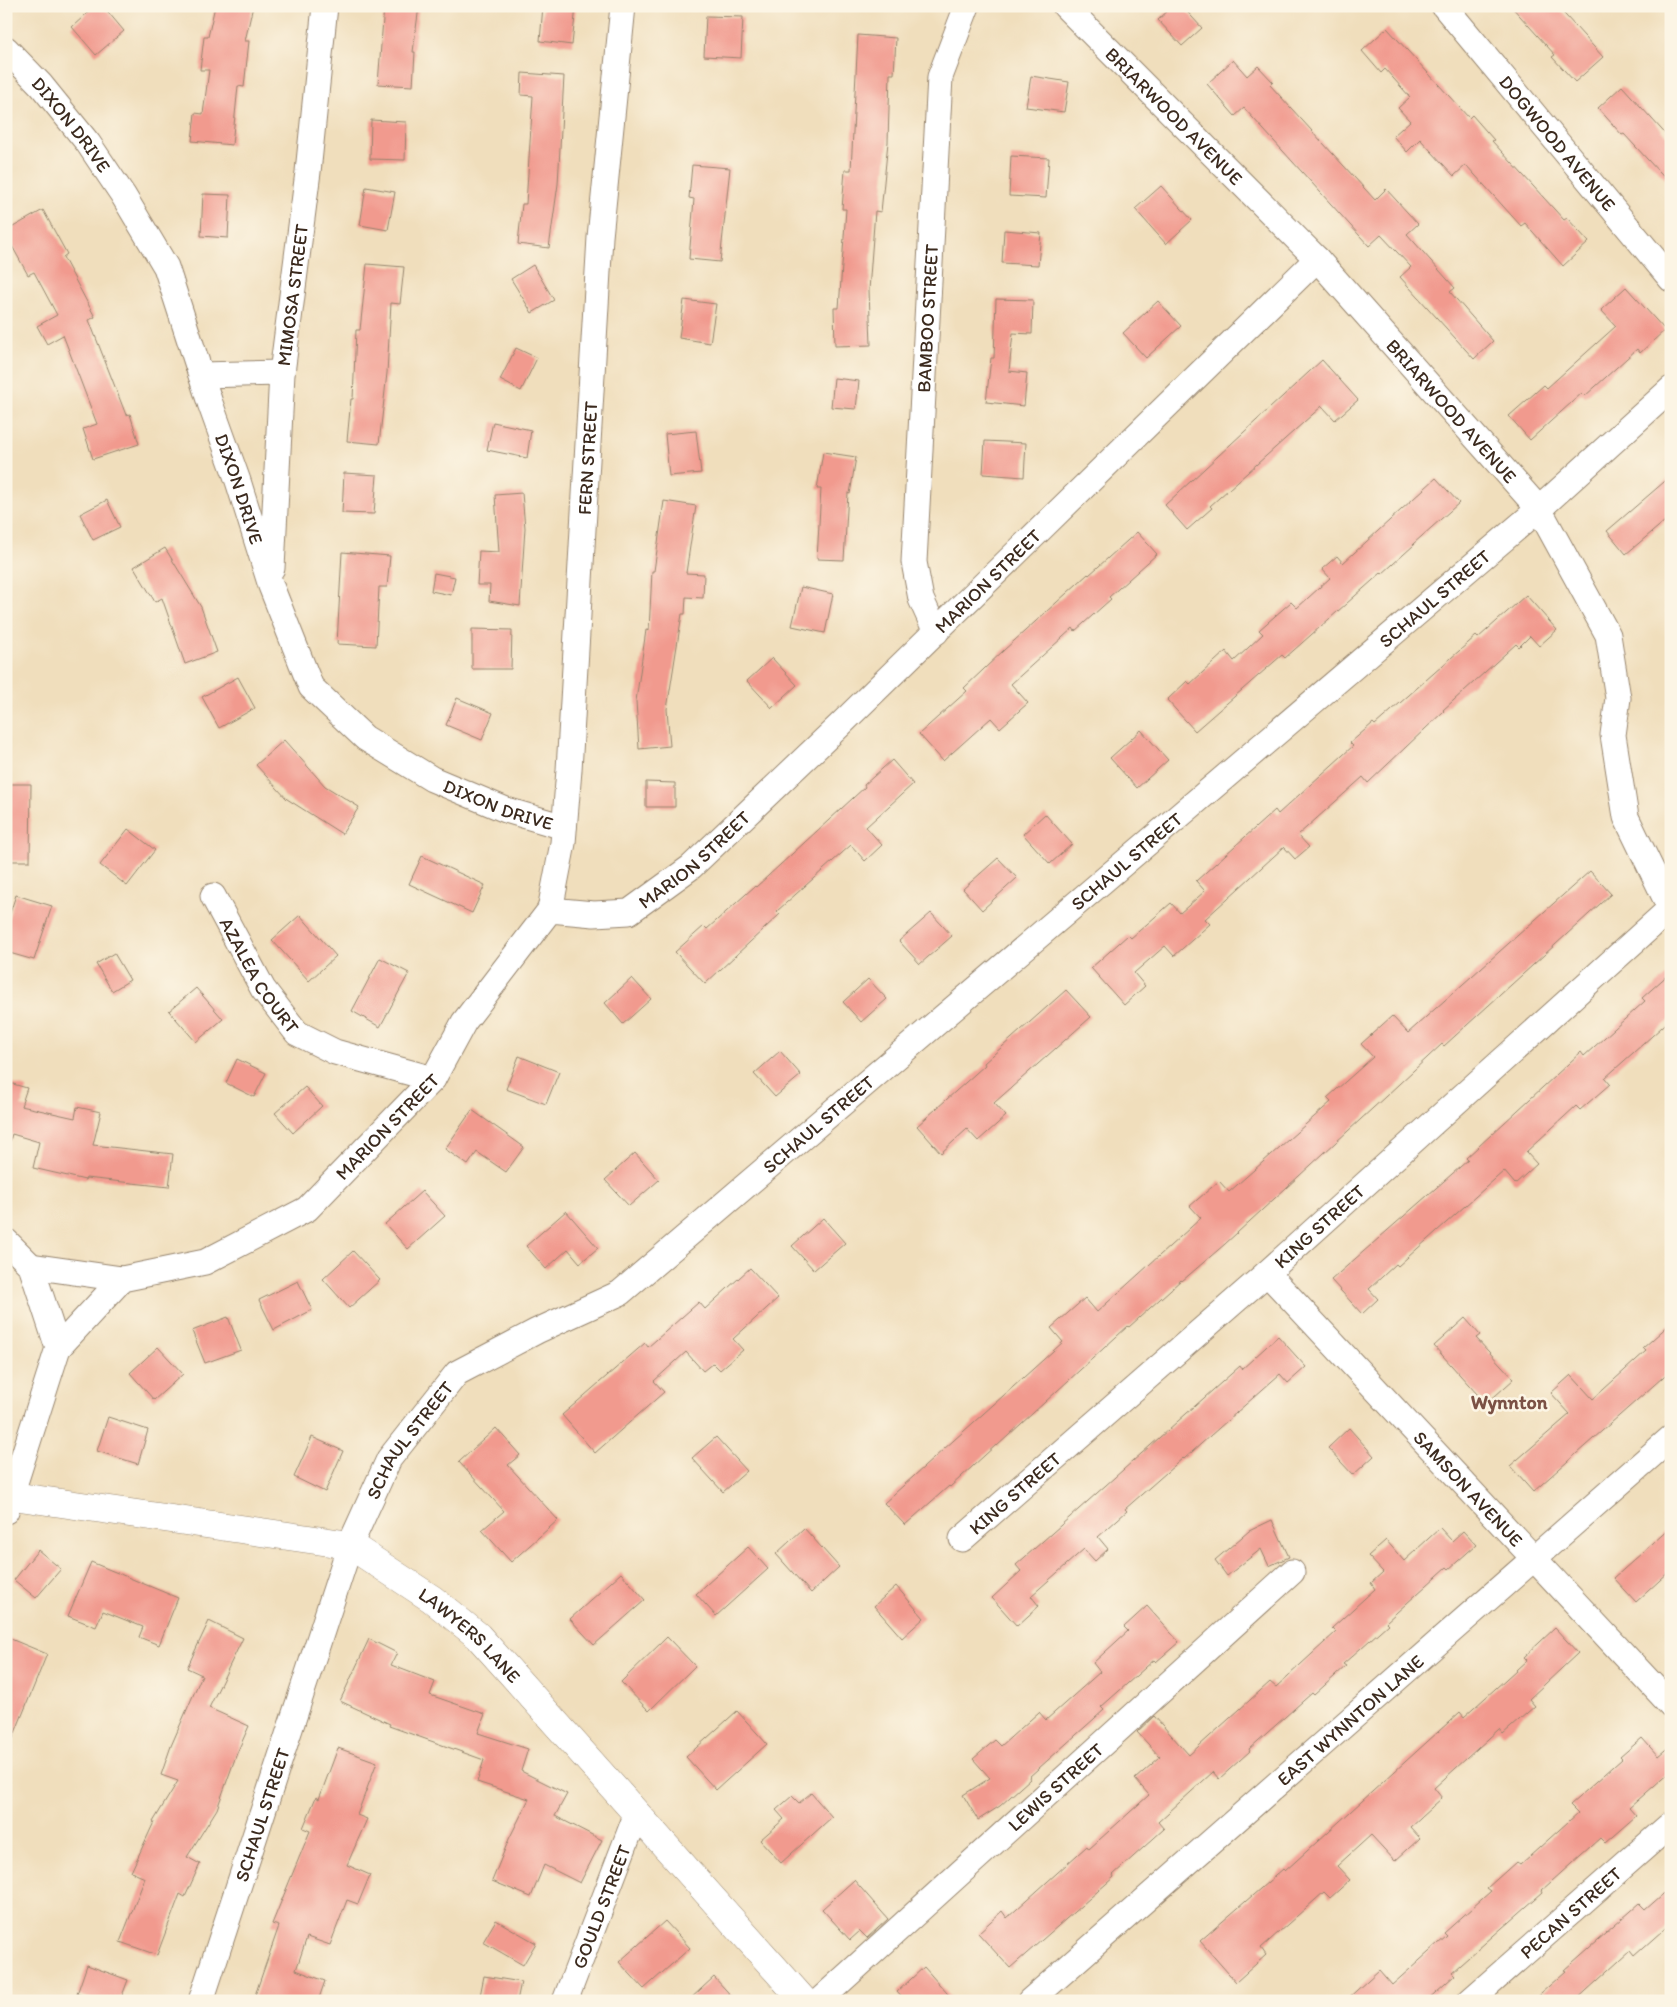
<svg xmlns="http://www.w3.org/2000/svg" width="1677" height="2007" font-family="Itim,sans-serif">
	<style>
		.building { fill: #f19a8e }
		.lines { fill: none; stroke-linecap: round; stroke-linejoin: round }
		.street-casing { stroke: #96846d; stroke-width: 27 }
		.secondary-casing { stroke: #96846d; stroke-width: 29 }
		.street { stroke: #fff; stroke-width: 25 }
		.secondary { stroke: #fff; stroke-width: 28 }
		.labels { text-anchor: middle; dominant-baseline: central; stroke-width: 5; stroke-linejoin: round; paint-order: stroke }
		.street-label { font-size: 19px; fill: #3b2a1e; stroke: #fcf5e5 }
		.neighbourhood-label { font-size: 20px; font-weight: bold; fill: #7b5145; stroke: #fcf5e5 }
	</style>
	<rect width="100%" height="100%" fill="#fcf5e5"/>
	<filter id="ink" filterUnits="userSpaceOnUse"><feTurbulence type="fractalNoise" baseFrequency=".02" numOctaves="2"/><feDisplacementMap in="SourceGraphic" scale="10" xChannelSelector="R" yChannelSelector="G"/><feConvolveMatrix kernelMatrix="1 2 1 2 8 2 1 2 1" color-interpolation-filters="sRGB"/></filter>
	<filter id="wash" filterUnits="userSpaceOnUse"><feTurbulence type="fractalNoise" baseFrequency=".0096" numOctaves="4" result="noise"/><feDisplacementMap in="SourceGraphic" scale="20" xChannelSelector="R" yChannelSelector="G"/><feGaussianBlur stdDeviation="1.12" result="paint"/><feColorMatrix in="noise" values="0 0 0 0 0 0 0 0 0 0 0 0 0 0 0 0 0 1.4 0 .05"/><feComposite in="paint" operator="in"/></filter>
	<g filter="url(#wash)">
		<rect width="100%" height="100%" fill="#f0debc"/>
		<g id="blocks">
			<!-- building -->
			<g class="building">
				<polygon points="95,6 103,6 124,31 96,55 72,27"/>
				<polygon points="215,6 253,6 245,41 249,41 244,87 238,86 232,145 192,141 195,113 203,114 209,70 200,70 204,37 208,37"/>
				<polygon points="384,6 419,6 413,52 415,52 413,86 378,84"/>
				<polygon points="543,6 576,6 572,45 540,41"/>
				<polygon points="1173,6 1182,6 1202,28 1182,46 1158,20"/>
				<polygon points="1511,6 1557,6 1603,57 1575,82 1552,57 1555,55"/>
				<polygon points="706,16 743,17 741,58 704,56"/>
				<polygon points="1387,28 1469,118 1472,115 1494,140 1492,141 1564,220 1567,218 1589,242 1563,266 1525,223 1521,226 1466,165 1454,176 1420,139 1407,152 1393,136 1410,121 1398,108 1410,97 1385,69 1381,73 1362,51"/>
				<polygon points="858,35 896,38 894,74 890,74 888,142 881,212 875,211 869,290 871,345 835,346 834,308 839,308 846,209 842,209 845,170 851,170"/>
				<polygon points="1233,60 1247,76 1258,66 1273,82 1270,85 1375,200 1386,189 1418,224 1407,234 1455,288 1450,292 1493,341 1474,359 1400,277 1411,267 1381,235 1369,246 1244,108 1235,116 1207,84"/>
				<polygon points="522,73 564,76 558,184 549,248 518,244 522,204 526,204 533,96 521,95"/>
				<polygon points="1031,76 1069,82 1064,112 1026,107"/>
				<polygon points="1622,86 1671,140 1671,185 1624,134 1622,135 1598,108"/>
				<polygon points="371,120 406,122 405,160 370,159"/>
				<polygon points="1011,156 1049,158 1046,198 1009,196"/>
				<polygon points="692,165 730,168 720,262 689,259 694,199 689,198"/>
				<polygon points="1161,186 1192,220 1166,244 1135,209"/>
				<polygon points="366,187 395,192 388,230 360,225"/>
				<polygon points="203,194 230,195 228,238 201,236"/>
				<polygon points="43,210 67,254 63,257 95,317 89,320 126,415 130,414 139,444 93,459 83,429 97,424 63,335 47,344 37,326 57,315 34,272 28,275 6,235 6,231"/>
				<polygon points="1004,230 1041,233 1038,265 1002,263"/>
				<polygon points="367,264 404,267 400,304 391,303 387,373 379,444 347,441 351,399 353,399 356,330 360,330"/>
				<polygon points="533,265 554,300 532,313 511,279"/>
				<polygon points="1626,287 1665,330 1640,353 1637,349 1585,396 1582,393 1530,440 1509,416 1544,385 1547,388 1616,326 1601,310"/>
				<polygon points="996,299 1033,300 1032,334 1013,333 1009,371 1027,373 1024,406 986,402 991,358 994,358"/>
				<polygon points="684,300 716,304 710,343 679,338"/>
				<polygon points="1158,301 1181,326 1146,358 1123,333"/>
				<polygon points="516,348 537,358 521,391 500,380"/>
				<polygon points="1322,360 1358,400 1335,420 1322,406 1210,506 1212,508 1187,530 1165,505"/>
				<polygon points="834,378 859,381 856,409 831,407"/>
				<polygon points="493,422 531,430 527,458 487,450"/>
				<polygon points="696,431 701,473 669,476 665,434"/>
				<polygon points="985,441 1026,443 1024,477 983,474"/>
				<polygon points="823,452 856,457 850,494 848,493 844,560 817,559 821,489 817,489"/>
				<polygon points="344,473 377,475 374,514 342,513"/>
				<polygon points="1671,476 1671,516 1626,554 1607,531"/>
				<polygon points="1436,478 1459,503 1413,544 1414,545 1382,574 1381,573 1285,658 1282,655 1195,731 1167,700 1187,681 1190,684 1226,651 1234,661 1263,634 1259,630 1291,602 1297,608 1330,578 1322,569 1337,556 1343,563"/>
				<polygon points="522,493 525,528 520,606 489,601 490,585 477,585 479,551 499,552 495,495"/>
				<polygon points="107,500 120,527 93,540 80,514"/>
				<polygon points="664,501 696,506 686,573 704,574 703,598 686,597 685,614 682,614 667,709 670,746 639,749 636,701 646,630 649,631 652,571 654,571"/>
				<polygon points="1137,532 1157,554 1109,597 1111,599 1075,631 1073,628 1011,684 1028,703 1000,728 991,718 943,761 919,734 967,691 964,688 1004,650 1088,574 1089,575"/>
				<polygon points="165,548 201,607 217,652 185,664 162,598 155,602 134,567"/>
				<polygon points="342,552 390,556 387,587 379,587 376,646 337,644"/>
				<polygon points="434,573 455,577 451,595 431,591"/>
				<polygon points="801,587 833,594 825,633 792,626"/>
				<polygon points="1526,595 1557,630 1539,646 1530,636 1519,647 1516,644 1443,710 1444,711 1368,783 1363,777 1298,835 1309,847 1295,859 1284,847 1205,919 1210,924 1174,956 1165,946 1134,973 1145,986 1124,1005 1091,968 1128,935 1131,938 1171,903 1180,913 1205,891 1196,881 1275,810 1278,814 1353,746 1350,743 1373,723 1375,725 1476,636 1478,638"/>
				<polygon points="472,629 512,630 511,669 472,669"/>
				<polygon points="772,658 797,685 772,708 747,681"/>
				<polygon points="238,677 255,708 219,728 202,697"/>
				<polygon points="457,698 493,713 482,740 446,725"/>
				<polygon points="1141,730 1168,760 1137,788 1110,758"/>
				<polygon points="284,740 325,786 359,807 342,834 287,799 256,765"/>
				<polygon points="892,760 913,784 866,827 882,845 865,861 851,845 777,911 780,914 705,984 675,952 704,926 707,929 755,886 756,887 865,787 864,785"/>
				<polygon points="646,782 675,783 675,807 646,807"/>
				<polygon points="6,784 31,784 30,861 6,861"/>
				<polygon points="1045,814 1072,844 1050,864 1023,834"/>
				<polygon points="128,829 155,850 127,886 100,865"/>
				<polygon points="422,856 485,885 472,913 409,884"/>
				<polygon points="998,858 1017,878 982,910 963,889"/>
				<polygon points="1590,871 1611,894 1444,1046 1442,1044 1385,1097 1225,1244 1182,1281 1181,1280 1129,1327 1128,1326 997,1446 996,1445 950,1487 949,1486 905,1525 884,1503 1063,1342 1051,1328 1085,1298 1097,1312 1201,1218 1190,1206 1219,1181 1229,1192 1331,1102 1327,1098 1373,1057 1361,1044 1392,1016 1408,1033"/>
				<polygon points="16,895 52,906 34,960 6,952 6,925"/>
				<polygon points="931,913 952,936 920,964 899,941"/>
				<polygon points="300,915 336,956 309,981 272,940"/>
				<polygon points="114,953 130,980 112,991 96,964"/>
				<polygon points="380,958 409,973 380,1027 352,1011"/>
				<polygon points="1671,972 1671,1019 1605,1078 1610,1084 1580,1110 1576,1106 1526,1152 1537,1164 1515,1184 1504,1171 1398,1266 1396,1264 1369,1289 1378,1299 1362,1314 1331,1280 1468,1160 1466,1158 1581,1052 1584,1056 1645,1001 1642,998"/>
				<polygon points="632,978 651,999 623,1024 605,1003"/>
				<polygon points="868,979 887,999 861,1022 843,1002"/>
				<polygon points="196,988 223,1019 196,1042 169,1011"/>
				<polygon points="1066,990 1091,1017 994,1103 1006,1116 978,1141 967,1129 941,1153 917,1126 985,1065 984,1063"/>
				<polygon points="780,1051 801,1075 775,1097 754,1074"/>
				<polygon points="519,1056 559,1072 546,1104 506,1089"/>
				<polygon points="237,1059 266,1073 254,1097 226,1083"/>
				<polygon points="6,1082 27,1088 21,1106 75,1118 77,1107 101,1112 93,1145 173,1154 169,1187 86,1178 85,1180 33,1168 39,1142 12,1134 10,1141 6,1140"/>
				<polygon points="305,1087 322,1106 293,1133 275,1113"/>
				<polygon points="472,1110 524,1147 506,1172 477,1152 468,1165 445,1149"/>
				<polygon points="635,1153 659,1180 629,1206 605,1180"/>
				<polygon points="422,1191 445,1216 408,1249 385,1224"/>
				<polygon points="566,1211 598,1248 580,1263 568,1249 546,1269 526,1246"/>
				<polygon points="823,1218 845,1243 814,1270 792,1246"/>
				<polygon points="353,1251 380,1280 349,1308 323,1279"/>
				<polygon points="750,1268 778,1298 733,1339 743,1350 720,1370 713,1363 703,1371 686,1352 654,1381 664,1392 595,1453 562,1415 645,1343 648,1347 699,1302 705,1309"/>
				<polygon points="298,1281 312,1310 274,1330 259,1300"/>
				<polygon points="228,1317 241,1350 205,1363 192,1331"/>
				<polygon points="1465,1318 1480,1335 1476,1338 1514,1379 1486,1404 1434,1346"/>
				<polygon points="1671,1323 1671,1370 1533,1492 1510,1466 1570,1414 1551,1393 1571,1375 1593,1399 1646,1351 1643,1348"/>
				<polygon points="1278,1336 1306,1367 1288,1383 1280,1374 1184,1459 1183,1458 1125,1509 1127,1511 1098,1537 1108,1549 1095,1561 1084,1549 1031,1596 1039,1606 1017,1626 992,1598 1021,1571 1016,1565 1240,1366 1242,1369"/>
				<polygon points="158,1347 183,1374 154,1400 130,1373"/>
				<polygon points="108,1417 148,1430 138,1464 97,1451"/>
				<polygon points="496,1428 520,1455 508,1465 558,1520 511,1562 482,1530 504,1511 459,1462"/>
				<polygon points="1349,1428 1374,1456 1353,1475 1328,1448"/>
				<polygon points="312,1437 343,1451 325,1492 294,1477"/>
				<polygon points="716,1437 747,1471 723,1492 692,1458"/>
				<polygon points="1272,1520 1289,1557 1269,1566 1261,1549 1227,1576 1215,1560 1249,1531"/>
				<polygon points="1671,1527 1671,1570 1636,1602 1614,1578"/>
				<polygon points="804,1528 839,1567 811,1593 776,1554"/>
				<polygon points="1440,1528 1452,1541 1463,1531 1476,1545 1449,1569 1447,1567 1386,1622 1388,1624 1343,1664 1346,1666 1314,1695 1312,1693 1249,1749 1250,1751 1219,1779 1213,1772 1158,1822 1164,1829 1113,1875 1114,1877 1010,1968 978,1933 1002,1911 1007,1918 1087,1846 1089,1849 1149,1795 1135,1779 1160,1757 1137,1732 1154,1716 1189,1755 1270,1682 1276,1687 1336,1632 1332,1628 1375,1589 1371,1583 1383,1572 1368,1556 1386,1540 1404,1561"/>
				<polygon points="748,1547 768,1569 716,1616 696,1594"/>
				<polygon points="38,1550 61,1569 36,1598 14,1580"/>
				<polygon points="91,1562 178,1598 159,1645 139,1637 143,1627 103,1611 96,1627 68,1616"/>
				<polygon points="621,1573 645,1600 594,1645 570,1619"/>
				<polygon points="896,1586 924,1618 902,1638 874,1606"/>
				<polygon points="1147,1606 1179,1642 1156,1662 1154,1660 1101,1707 1104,1710 1029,1777 1030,1779 1000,1806 978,1820 963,1795 990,1778 973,1759 995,1740 1001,1746 1039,1712 1046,1720 1100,1672 1093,1663 1128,1631 1124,1627"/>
				<polygon points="209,1621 243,1638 209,1708 249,1726 237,1753 217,1809 187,1857 200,1864 185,1897 180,1894 157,1955 120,1942 145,1878 131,1872 154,1822 153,1822 178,1781 161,1775 171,1746 202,1675 187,1668"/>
				<polygon points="1555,1628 1578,1653 1529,1699 1535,1706 1503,1734 1499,1729 1434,1788 1442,1798 1410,1827 1420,1838 1395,1861 1371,1835 1337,1866 1350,1880 1330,1898 1324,1892 1261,1948 1266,1955 1236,1982 1200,1941 1283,1869 1285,1871 1460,1712 1464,1717 1527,1660 1524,1657"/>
				<polygon points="6,1637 47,1654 6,1755"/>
				<polygon points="667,1637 695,1666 649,1711 621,1682"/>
				<polygon points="369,1639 397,1653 391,1665 435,1682 430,1695 485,1714 478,1733 528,1749 521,1771 567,1794 555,1816 602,1840 580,1883 544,1865 531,1897 492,1881 509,1839 529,1799 477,1782 484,1760 389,1726 390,1724 340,1701"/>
				<polygon points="737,1711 767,1744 716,1790 686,1757"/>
				<polygon points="1642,1738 1658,1756 1671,1745 1671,1771 1629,1808 1636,1816 1605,1843 1600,1838 1542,1890 1543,1892 1452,1972 1455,1975 1426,2001 1345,2001 1379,1970 1392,1985 1447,1936 1444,1933 1491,1891 1487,1888 1516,1862 1520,1865 1578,1813 1570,1805 1622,1759 1620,1757"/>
				<polygon points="338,1748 377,1762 357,1815 367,1819 347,1865 370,1875 358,1904 347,1900 330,1945 307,1937 296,1970 325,1981 318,2001 253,2001 279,1926 272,1924 310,1831 303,1828 316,1797 319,1799"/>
				<polygon points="811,1793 832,1817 781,1863 760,1840 784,1819 776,1810 792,1796 799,1803"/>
				<polygon points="854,1880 888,1919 867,1938 860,1931 850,1940 822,1909"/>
				<polygon points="1671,1887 1671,1923 1635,1955 1631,1950 1575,2001 1532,2001 1566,1971 1564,1970 1639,1904 1645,1910"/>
				<polygon points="496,1920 536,1943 523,1965 483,1942"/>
				<polygon points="665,1921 690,1948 644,1989 619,1962"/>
				<polygon points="87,1965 128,1980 120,2001 96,2001 77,1994"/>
				<polygon points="924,1967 954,2001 905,2001 897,1992"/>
				<polygon points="484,1976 521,1982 517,2001 479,2001"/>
				<polygon points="714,1977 736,2001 688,2001"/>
			</g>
		</g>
	</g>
	<g filter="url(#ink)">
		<use href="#blocks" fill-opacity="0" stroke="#96846d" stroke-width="1"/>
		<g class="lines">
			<!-- street casing -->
			<g class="street-casing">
				<g id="street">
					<path id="s1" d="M 1065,6 L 1317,259 L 1539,509 L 1608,635 L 1618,698 L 1613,735 L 1626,817 L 1671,910"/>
					<path id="s2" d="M 1444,6 L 1671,279"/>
					<path id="s3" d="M 6,49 L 41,85 L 88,143 L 123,195 L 166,267 L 210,403 L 238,481 L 271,586 L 311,687 L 365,738 L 432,779 L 506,810 L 564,827"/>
					<polyline points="201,375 282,373"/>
					<path id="s4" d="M 272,568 L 282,373 L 308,172 L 325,6"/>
					<path id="s5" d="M 936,632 L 921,599 L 914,562 L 940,77 L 967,6"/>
					<path id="s6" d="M 213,896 L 263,989 L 297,1033 L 335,1052 L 433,1079"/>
					<path id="s7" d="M 550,910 L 563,843 L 569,770 L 600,237 L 623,6"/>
					<polyline points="6,1241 31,1266 58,1348"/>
					<polyline points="31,1266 122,1279"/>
					<path id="s8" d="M 1267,1273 L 1671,1705"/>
					<path id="s9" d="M 6,1511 L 58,1348 L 122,1279 L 205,1262 L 307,1209 L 433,1079 L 464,1022 L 550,910 L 594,914 L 629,912 L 691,867 L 839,726 L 1317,259"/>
					<path id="s10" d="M 962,1539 L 1267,1273 L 1671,908"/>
					<path id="s11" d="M 201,2001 L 350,1545 L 389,1459 L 457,1373 L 537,1331 L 620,1293 L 1539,509 L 1671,389"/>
					<path id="s12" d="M 565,2001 L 637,1813"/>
					<path id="s13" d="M 819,2001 L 1292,1572"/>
					<path id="s14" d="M 1030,2001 L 1671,1438"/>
					<path id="s15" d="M 1470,2001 L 1671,1824"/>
				</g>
			</g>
			<!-- secondary casing -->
			<g class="secondary-casing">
				<g id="secondary">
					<path id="s16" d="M 6,1495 L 350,1545 L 432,1599 L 478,1636 L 804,2001"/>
				</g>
			</g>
			<!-- street -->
			<use href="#street" class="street"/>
			<!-- secondary -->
			<use href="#secondary" class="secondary"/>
		</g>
	</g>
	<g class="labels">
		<!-- street labels -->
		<g class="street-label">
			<text stroke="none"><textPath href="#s1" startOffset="155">BRIARWOOD AVENUE</textPath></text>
			<text stroke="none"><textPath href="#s3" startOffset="100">DIXON DRIVE</textPath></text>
			<text stroke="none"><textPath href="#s2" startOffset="178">DOGWOOD AVENUE</textPath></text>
			<text stroke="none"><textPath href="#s4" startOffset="274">MIMOSA STREET</textPath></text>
			<text stroke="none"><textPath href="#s5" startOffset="318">BAMBOO STREET</textPath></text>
			<text stroke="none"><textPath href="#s1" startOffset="560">BRIARWOOD AVENUE</textPath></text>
			<text stroke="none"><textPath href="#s7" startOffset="454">FERN STREET</textPath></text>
			<text stroke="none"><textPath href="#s3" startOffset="505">DIXON DRIVE</textPath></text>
			<text stroke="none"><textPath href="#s9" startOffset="1420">MARION STREET</textPath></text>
			<text stroke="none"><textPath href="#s11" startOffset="1936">SCHAUL STREET</textPath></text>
			<text stroke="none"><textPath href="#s3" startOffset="940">DIXON DRIVE</textPath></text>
			<text stroke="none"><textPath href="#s9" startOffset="1015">MARION STREET</textPath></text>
			<text stroke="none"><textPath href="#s11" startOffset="1531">SCHAUL STREET</textPath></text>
			<text stroke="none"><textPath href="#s6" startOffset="92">AZALEA COURT</textPath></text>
			<text stroke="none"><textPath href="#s11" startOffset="1126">SCHAUL STREET</textPath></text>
			<text stroke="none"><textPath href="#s9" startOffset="580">MARION STREET</textPath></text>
			<text stroke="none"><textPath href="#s10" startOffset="475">KING STREET</textPath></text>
			<text stroke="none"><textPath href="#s11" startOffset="601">SCHAUL STREET</textPath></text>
			<text stroke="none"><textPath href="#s8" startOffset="295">SAMSON AVENUE</textPath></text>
			<text stroke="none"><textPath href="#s10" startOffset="70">KING STREET</textPath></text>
			<text stroke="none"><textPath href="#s16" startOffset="498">LAWYERS LANE</textPath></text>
			<text stroke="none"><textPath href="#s14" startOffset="426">EAST WYNNTON LANE</textPath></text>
			<text stroke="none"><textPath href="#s13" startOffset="319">LEWIS STREET</textPath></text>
			<text stroke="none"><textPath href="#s11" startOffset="196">SCHAUL STREET</textPath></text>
			<text stroke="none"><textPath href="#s12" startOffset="101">GOULD STREET</textPath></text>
			<text stroke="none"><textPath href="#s15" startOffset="134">PECAN STREET</textPath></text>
		</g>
		<!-- neighbourhood labels -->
		<g class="neighbourhood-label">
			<text x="1509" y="1402">Wynnton</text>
		</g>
	</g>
	<!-- margin -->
	<rect width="1677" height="2007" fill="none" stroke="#fcf5e5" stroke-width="25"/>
</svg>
